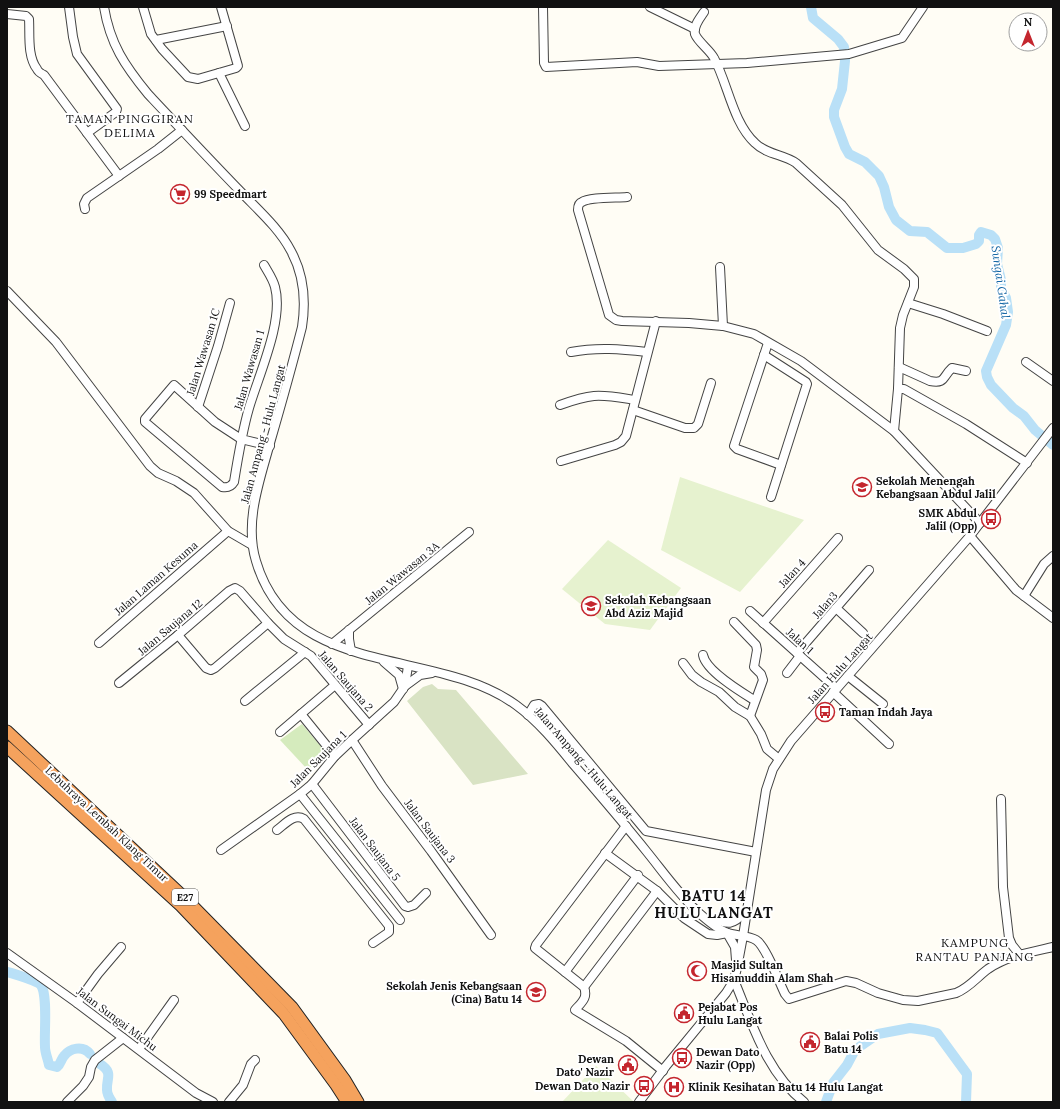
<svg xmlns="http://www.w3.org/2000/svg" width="1060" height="1109" font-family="Lora,serif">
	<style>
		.green { fill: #d5ebbd }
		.cemetery { fill: #d9e3c4 }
		.pitch { fill: #e6f2cf }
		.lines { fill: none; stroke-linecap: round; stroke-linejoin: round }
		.river { stroke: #b9e0f7; stroke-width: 10 }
		.minor-casing { stroke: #444; stroke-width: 10 }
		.highway-casing { stroke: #222; stroke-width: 13 }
		.minor { stroke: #fff; stroke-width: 8 }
		.highway { stroke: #f5a25d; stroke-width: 11 }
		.labels { text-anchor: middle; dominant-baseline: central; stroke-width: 4; stroke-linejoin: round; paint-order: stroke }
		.shield { fill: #fff; stroke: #585858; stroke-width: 1 }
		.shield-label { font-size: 10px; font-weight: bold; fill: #111 }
		.poi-label { font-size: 11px; font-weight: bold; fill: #111; stroke: #fff; text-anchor: start }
		.street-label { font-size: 11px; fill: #111; stroke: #fff }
		.neighbourhood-label { font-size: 12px; letter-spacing: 1px; fill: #111; stroke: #fff }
		.water-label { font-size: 12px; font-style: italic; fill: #1768a6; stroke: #fff }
		.district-label { font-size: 15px; font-weight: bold; letter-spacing: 1px; fill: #111; stroke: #fff }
	</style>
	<rect width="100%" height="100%" fill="#fffdf5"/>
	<!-- green -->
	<polygon class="green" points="302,724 329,756 307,769 280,740"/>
	<!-- cemetery -->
	<polygon class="cemetery" points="432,684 438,689 456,690 528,774 473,785 407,701 423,687"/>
	<!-- pitch -->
	<g class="pitch">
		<polygon points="680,477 804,520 740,592 661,550"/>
		<polygon points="608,540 681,588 650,630 605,624 562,589"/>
		<polygon points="596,1066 633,1101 632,1102 562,1102"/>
	</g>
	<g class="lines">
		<!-- river -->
		<g class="river">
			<polyline points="811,7 813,18 838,39 844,47 845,61 842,89 834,110 834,117 845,147 849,154 865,162 879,176 884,187 889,207 896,220 910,231 927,232 947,248 963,248 976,244 979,241 979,235 981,232 991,235 995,239 998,248 997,264 1001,280 1001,289 1006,298 1008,312 1006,325 986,371 987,377 991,385 1013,408 1024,416 1035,430 1053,445"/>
			<path d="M 7,972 C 12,973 40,982 41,985 C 48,996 44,1032 45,1047 C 45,1053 48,1059 49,1065 L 57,1067 C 61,1064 61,1059 64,1056 C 70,1048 83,1045 90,1054"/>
			<path d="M 100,1064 C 114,1073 106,1078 107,1090 C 107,1094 110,1099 112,1102"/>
			<polyline points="826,1102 833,1083 847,1065 855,1050 878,1034 910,1028 925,1030 937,1033 967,1074 966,1102"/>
		</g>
		<!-- minor casing -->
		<g class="minor-casing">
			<g id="minor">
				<polyline points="69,7 73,37 77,54 117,109 116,112 87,133"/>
				<path d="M 104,7 C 110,44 125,66 148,94 C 179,127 209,159 240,191 C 258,210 279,228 291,251 C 304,275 306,301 302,327 C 292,366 281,405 270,443 C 260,480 244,522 256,561 C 291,681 435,646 516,705 C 538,721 556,743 573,764 C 598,793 623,822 647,852 C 664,873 680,896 700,914 C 708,921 718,930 728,933 C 736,936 748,935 756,940 C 766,946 779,982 785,994 L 789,999 L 846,981 L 856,983 L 878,993 L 903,1000 L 918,1001 L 956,993 C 969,988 977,977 988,969 C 1007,956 1031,952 1053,947"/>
				<polyline points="143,7 151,34 162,49 188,77 198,79 236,68 238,66 221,7"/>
				<polyline points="543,7 544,63 546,67 637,62 659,66 747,63 849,54 902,38 923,7"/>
				<polyline points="650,7 695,29"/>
				<path d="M 704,12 C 700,18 693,26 695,34 C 698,42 710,50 714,58 C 728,84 733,123 755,143 C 767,155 783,154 796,163 L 842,205 L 878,250 L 904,269 L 914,279 L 914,287 L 903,315 L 900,328 L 898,389 L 894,431 L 980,523"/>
				<path d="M 7,14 L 26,16 L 29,19 C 30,34 27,56 37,69 C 38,72 42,74 44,75 L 119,176"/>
				<polyline points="156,40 227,26"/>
				<polyline points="219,73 245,126"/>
				<path d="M 627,197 C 617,198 589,197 582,202 C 579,203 578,206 578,210 L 609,315 L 616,320 L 622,321 L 689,323 L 723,326 L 754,334 L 801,361 L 894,431"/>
				<polyline points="85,209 84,204 87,198 158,149 182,130"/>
				<path d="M 264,265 C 268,272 273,279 275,287 C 284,321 259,374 249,408 C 242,432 238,457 234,482 C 231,487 227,488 222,487 L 145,422 L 145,419 L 174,385 L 215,422 L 241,439 L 270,446"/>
				<polyline points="720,267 723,326"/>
				<polyline points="7,291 56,342 150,466 158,473 176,481 194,493 228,531 252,545"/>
				<polyline points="908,303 943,314 987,331"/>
				<polyline points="768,343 734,446 737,449 781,465"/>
				<path d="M 571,352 C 597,347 621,349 647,352"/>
				<polyline points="764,355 806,382 807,384 771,497"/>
				<polyline points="1026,362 1053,381"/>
				<path d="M 899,367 L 930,381 C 946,384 942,377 952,368 L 966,371"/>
				<polyline points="898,389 904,389 966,424 1027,463"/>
				<path d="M 560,405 C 571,401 582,397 594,396 C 608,395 622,398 635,400"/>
				<polyline points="198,407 218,346 230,303"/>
				<polyline points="633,410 685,428 694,428 698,424 711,383"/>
				<polyline points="561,461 615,445 621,442 626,436 656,321"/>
				<polyline points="970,536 1016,590 1053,618"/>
				<polyline points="1024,596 1044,564 1053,556"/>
				<polyline points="836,608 863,633"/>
				<polyline points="750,611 836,688"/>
				<polyline points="734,622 756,645 757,650 754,667 761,674 763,680 750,716"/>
				<polyline points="763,623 838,538"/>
				<polyline points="349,630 349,639 351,651"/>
				<polyline points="178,635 206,668 211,670 215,668 268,623"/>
				<polyline points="99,643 228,531"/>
				<polyline points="332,644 469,532"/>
				<polyline points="797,653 869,570"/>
				<path d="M 703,655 C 706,671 741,692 754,700"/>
				<polyline points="384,662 399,675 403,689"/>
				<polyline points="683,663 692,675 701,682 719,692 735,707 750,716 761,734 767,749 779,759"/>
				<polyline points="787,673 800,656"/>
				<polyline points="848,676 883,704"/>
				<polyline points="119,683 178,635 229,591 235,588 240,591 268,623 284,639 311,656 369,725"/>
				<polyline points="405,686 420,675 432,673"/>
				<polyline points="833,692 889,744"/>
				<polyline points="245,701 305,652"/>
				<polyline points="301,714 335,756"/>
				<polyline points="528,715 534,705 539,704 542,706 646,831 756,852"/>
				<polyline points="280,732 335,685"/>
				<polyline points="352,740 382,786 431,851 491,935"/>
				<polyline points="312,784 405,906 408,907 414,905 426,893"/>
				<polyline points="300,794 400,920"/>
				<polyline points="1001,799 1003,887 1009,938 1012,945 1020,955"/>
				<path d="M 626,826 L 536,945 L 535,948 L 584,987 C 588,998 582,1002 575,1010 L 626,1041 L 663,1071"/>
				<path d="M 277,830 C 285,824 294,813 304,819 L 389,926 L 389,932 L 373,943"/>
				<polyline points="221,850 300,794 312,784 335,756 352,740 394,702 405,686 408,666"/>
				<polyline points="605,853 657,891 684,918 708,934 717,935 727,933"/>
				<path d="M 710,918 C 728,925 733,926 746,911"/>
				<polyline points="727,933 735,947 736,960"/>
				<polyline points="7,953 77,1003 196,1093 213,1102"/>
				<polyline points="565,972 638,875"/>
				<path d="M 734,980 C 752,1023 766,1072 804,1102"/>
				<polyline points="584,987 657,891"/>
				<polyline points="77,1003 98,974 121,947"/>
				<polyline points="139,1049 174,1000"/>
				<polyline points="67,1102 83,1086 89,1077 91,1067 95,1060 123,1038"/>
				<polyline points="229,1102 243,1085 251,1064 255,1060"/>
				<polyline points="639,1102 666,1066 726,993 734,980 737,968 743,936 766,790 773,769 791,741 970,536 1053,428"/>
			</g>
		</g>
		<!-- highway casing -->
		<g class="highway-casing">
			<g id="highway">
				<polyline points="7,731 187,900 292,1007 345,1080 358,1102"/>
				<polyline points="7,747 181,906 284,1014 336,1085 347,1102"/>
			</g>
		</g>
		<!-- minor -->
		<use href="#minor" class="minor"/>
		<!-- highway -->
		<use href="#highway" class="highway"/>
	</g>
	<!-- icons -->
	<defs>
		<g id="supermarket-ring" transform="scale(1)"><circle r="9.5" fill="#fff" stroke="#c4262e" stroke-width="1.5"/><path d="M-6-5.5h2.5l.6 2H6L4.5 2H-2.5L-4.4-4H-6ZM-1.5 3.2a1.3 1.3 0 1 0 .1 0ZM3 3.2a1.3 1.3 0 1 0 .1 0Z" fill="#c4262e"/></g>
		<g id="school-ring" transform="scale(1)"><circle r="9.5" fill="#fff" stroke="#c4262e" stroke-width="1.5"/><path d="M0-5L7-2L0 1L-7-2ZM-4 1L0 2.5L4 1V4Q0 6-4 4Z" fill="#c4262e"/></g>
		<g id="bus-ring" transform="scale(1)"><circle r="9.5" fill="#fff" stroke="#c4262e" stroke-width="1.5"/><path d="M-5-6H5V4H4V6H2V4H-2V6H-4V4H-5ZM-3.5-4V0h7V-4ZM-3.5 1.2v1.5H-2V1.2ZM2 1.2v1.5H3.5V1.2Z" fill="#c4262e"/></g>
		<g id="mosque-ring" transform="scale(1)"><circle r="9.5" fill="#fff" stroke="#c4262e" stroke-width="1.5"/><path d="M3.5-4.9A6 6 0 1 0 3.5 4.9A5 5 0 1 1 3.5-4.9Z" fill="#c4262e"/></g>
		<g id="civic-ring" transform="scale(1)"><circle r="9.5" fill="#fff" stroke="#c4262e" stroke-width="1.5"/><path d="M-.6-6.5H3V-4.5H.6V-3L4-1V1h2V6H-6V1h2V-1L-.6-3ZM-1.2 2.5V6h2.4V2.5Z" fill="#c4262e"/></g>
		<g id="hospital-ring" transform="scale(1)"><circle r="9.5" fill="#fff" stroke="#c4262e" stroke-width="1.5"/><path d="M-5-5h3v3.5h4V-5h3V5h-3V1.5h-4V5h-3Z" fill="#c4262e"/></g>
	</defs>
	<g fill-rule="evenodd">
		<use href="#supermarket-ring" x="180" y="194"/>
		<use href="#school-ring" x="862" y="487"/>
		<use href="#bus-ring" x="991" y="519"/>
		<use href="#school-ring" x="591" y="606"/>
		<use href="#bus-ring" x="825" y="712"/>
		<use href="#mosque-ring" x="697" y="971"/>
		<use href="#school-ring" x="536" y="992"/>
		<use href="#civic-ring" x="684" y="1013"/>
		<use href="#civic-ring" x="810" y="1042"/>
		<use href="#bus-ring" x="682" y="1058"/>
		<use href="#civic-ring" x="628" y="1065"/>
		<use href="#bus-ring" x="644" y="1086"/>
		<use href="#hospital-ring" x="674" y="1087"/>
	</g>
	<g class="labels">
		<!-- shield labels -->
		<rect class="shield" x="172" y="889" width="26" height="16" rx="3"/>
		<g class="shield-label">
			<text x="185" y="897">E27</text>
		</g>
		<!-- poi labels -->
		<g class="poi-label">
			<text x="194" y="194">99 Speedmart</text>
			<text x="876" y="481">Sekolah Menengah<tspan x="876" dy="13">Kebangsaan Abdul Jalil</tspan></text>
			<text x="977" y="513" text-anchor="end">SMK Abdul<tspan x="977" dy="13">Jalil (Opp)</tspan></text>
			<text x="605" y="600">Sekolah Kebangsaan<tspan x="605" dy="13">Abd Aziz Majid</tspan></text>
			<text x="839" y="712">Taman Indah Jaya</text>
			<text x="711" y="965">Masjid Sultan<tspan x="711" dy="13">Hisamuddin Alam Shah</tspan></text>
			<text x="522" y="986" text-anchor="end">Sekolah Jenis Kebangsaan<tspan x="522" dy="13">(Cina) Batu 14</tspan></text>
			<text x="698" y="1007">Pejabat Pos<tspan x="698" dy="13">Hulu Langat</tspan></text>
			<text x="824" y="1036">Balai Polis<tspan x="824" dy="13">Batu 14</tspan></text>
			<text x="696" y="1052">Dewan Dato<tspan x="696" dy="13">Nazir (Opp)</tspan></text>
			<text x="614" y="1059" text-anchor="end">Dewan<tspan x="614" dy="13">Dato' Nazir</tspan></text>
			<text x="630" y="1086" text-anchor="end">Dewan Dato Nazir</text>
			<text x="688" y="1087">Klinik Kesihatan Batu 14 Hulu Langat</text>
		</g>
		<!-- street labels -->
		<g class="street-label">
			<text transform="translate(203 352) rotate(-73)">Jalan Wawasan 1C</text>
			<text transform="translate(249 370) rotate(-74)">Jalan Wawasan 1</text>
			<text transform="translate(263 434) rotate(-75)">Jalan Ampang - Hulu Langat</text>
			<text transform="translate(402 573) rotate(-39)">Jalan Wawasan 3A</text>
			<text transform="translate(792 573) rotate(-48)">Jalan 4</text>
			<text transform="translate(156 578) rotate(-41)">Jalan Laman Kesuma</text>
			<text transform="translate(825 605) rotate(-49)">Jalan3</text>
			<text transform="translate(170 627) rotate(-40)">Jalan Saujana 12</text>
			<text transform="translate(800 641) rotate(42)">Jalan 1</text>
			<text transform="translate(840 668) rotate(-48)">Jalan Hulu Langat</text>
			<text transform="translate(346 681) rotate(49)">Jalan Saujana 2</text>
			<text transform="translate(318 759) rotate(-45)">Jalan Saujana 1</text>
			<text transform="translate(584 763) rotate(49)">Jalan Ampang - Hulu Langat</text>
			<text transform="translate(107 824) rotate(43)">Lebuhraya Lembah Klang Timur</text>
			<text transform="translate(430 831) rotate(53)">Jalan Saujana 3</text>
			<text transform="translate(375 849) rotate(53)">Jalan Saujana 5</text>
			<text transform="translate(117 1019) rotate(37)">Jalan Sungai Michu</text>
		</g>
		<!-- neighbourhood labels -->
		<g class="neighbourhood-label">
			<text x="130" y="118">TAMAN PINGGIRAN<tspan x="130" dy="14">DELIMA</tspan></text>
			<text x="975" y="942">KAMPUNG<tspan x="975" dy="14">RANTAU PANJANG</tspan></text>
		</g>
		<!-- water labels -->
		<g class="water-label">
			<text transform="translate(1001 282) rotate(82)">Sungai Gahal</text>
		</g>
		<!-- district labels -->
		<g class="district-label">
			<text x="714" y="895">BATU 14<tspan x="714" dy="17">HULU LANGAT</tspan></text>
		</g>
	</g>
	<!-- border -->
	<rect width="1060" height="1109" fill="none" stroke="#111111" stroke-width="16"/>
	<!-- north arrow -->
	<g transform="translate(1028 32)"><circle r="19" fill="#ffffff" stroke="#a0a0a0"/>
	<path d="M0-3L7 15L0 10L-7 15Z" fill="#c4262e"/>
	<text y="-6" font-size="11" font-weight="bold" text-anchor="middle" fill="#111111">N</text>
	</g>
</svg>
